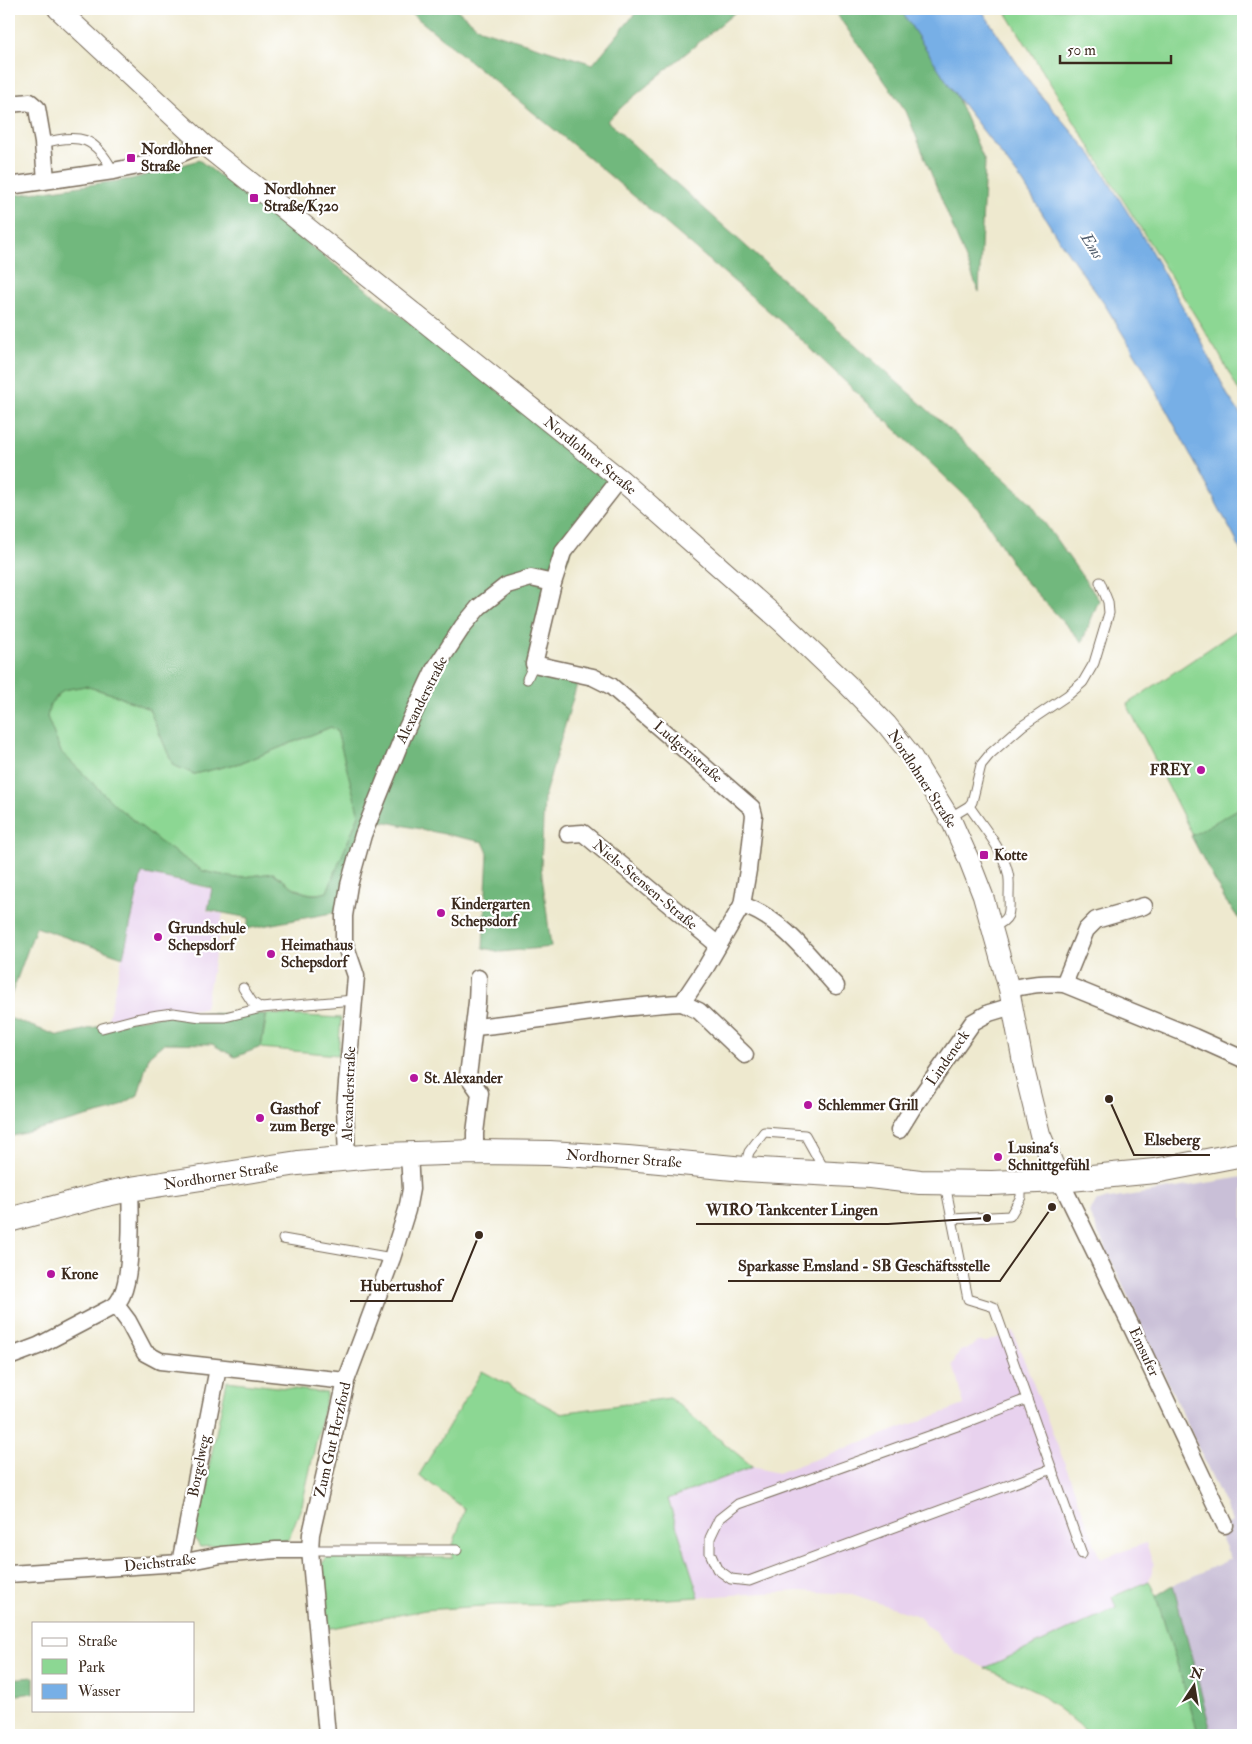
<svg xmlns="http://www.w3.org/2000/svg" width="1252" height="1744" font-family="'IM FELL Double Pica',serif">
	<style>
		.built { fill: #e8d2ee }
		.industrial { fill: #c9bfd7 }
		.green { fill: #8cd793; stroke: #648058 }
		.forest { fill: #71b87d; stroke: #56714e; fill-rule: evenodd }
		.water { fill: #77afe6; stroke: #596c82 }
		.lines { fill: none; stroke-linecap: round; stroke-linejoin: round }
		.service-casing { stroke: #7a6d5c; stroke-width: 11 }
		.minor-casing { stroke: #7a6d5c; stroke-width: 19 }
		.tertiary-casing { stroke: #7a6d5c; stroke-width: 22 }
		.secondary-casing { stroke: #7a6d5c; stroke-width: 26 }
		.service { stroke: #fff; stroke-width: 9 }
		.minor { stroke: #fff; stroke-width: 16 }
		.tertiary { stroke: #fff; stroke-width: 20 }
		.secondary { stroke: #fff; stroke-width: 24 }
		.poi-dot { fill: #b5179e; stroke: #fff; stroke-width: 2 }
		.labels { text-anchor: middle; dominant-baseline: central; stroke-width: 4.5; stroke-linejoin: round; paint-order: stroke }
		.poi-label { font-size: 15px; font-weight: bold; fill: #3b2a1e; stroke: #fff; text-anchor: start }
		.street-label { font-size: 15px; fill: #3b2a1e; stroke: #fff }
		.water-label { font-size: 16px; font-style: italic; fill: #535f6e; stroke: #fff }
		.leader { fill: none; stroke: #3b2a1e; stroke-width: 2 }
		.callout-dot { fill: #3b2a1e; stroke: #fff; stroke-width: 2 }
		.callout-label { font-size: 16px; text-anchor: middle; font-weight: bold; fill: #3b2a1e; stroke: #fff; stroke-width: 4.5; stroke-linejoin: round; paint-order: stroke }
	</style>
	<rect width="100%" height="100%" fill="#fff"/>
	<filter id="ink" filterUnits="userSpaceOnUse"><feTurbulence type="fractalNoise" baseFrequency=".02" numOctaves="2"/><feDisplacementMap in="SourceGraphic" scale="10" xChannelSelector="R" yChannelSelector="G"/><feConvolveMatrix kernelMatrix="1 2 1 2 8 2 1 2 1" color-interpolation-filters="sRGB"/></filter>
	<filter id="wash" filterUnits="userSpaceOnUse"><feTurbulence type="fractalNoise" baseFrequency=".0096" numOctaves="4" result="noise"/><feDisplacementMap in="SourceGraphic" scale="20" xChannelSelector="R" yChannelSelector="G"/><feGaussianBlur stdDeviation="1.12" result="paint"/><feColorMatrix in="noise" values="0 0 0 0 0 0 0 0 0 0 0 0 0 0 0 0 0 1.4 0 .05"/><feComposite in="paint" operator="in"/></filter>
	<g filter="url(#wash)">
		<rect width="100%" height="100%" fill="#eee9cf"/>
		<!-- built -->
		<g class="built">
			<polygon points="142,873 212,889 207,911 223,914 205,1008 108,1019"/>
			<polygon points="1013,1332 1068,1472 1100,1559 1146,1543 1154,1565 1149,1581 1112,1596 1117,1608 985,1668 956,1653 918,1616 852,1594 800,1591 699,1597 668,1499 753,1467 777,1473 964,1405 958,1379 952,1365 960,1351 972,1347 977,1342 987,1342"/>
		</g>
		<!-- industrial -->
		<polygon class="industrial" points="1243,1177 1243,1735 1212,1735 1173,1585 1231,1559 1217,1528 1233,1522 1089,1213 1097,1201"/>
		<!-- green -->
		<g class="green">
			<polygon points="1004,9 1243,9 1243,399 1219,354"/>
			<polygon points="1243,626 1243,924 1225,900 1127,704"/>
			<path d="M 85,686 L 112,694 L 149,709 L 173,765 L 194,774 L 244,762 L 331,727 L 337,731 L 359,815 L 327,892 C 304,899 291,885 273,873 L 236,878 L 203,871 L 160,842 L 116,806 L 61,752 L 47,717 L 50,704 L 63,690 Z"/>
			<polygon points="267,1014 341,1018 338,1055 261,1048"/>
			<polygon points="482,1371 560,1413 670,1398 753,1467 668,1499 699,1597 572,1605 497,1605 425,1610 326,1629 322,1564 328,1555 452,1558 453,1545 465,1509 419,1475"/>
			<polygon points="227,1381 327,1393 302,1505 288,1540 200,1547 194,1537"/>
			<polygon points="1149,1581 1156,1596 1199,1735 1086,1735 1082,1727 1034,1690 985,1668 1116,1608 1112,1597"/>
		</g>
		<!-- forest -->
		<g class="forest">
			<polygon points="406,9 456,9 480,29 593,64 639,9 739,9 625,104 607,121 1029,501 1099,600 1082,642 1018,573 979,509 791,330 588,157"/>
			<polygon points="833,9 900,9 957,97 985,162 979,292 906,111"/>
			<path d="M 199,160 L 613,479 L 571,549 L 559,582 L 538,670 L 578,681 L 544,797 L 541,867 L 551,947 L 501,952 L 483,948 L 488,853 L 483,842 L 377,820 L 342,911 L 246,929 L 249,918 L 208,910 L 212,888 L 142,873 L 123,957 L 36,927 L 9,1001 L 9,196 L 132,179 ZM 85,686 L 112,694 L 149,709 L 173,765 L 194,774 L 244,762 L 331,727 L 337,731 L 359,815 L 327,892 C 304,900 291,885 273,873 L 236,878 L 203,871 L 160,842 L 116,806 L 61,752 L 47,717 L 50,704 L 63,690 Z"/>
			<polygon points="1243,806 1243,924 1225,900 1191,836"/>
			<polygon points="180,1013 266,1014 261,1047 235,1057 212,1044 164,1043 149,1056 138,1095 113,1110 9,1137 9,1018 59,1036 108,1024"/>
			<polygon points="1173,1585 1212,1735 1199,1735 1156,1596"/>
			<polygon points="34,1677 34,1693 9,1696 9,1679"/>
		</g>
		<!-- water -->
		<polygon class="water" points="900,9 981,9 1031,84 1092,155 1146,242 1198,334 1227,394 1243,418 1243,557 1236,540 1189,452 1143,367 1105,305 1057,237 1022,181 957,97"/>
	</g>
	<g filter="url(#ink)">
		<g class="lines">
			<!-- service casing -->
			<g class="service-casing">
				<g id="service">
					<path d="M 43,143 C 80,133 95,137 113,171"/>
					<polyline points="527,679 534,664"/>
					<path d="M 969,806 C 983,827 1002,848 1008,873 C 1010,880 1009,889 1009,897 C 1010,914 1010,920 993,927"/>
					<polyline points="949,818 969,806 972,802 981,765 990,754 1022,726 1068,695 1083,682 1094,663 1109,613 1108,602 1100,582"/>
					<polyline points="243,988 252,1002 261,1008"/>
					<polyline points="102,1028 136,1019 158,1015 173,1013 201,1017 225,1017 261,1008 354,1000"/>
					<polyline points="744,1169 749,1152 764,1132 805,1135 825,1171"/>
					<polyline points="945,1184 968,1299 994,1307 1082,1554"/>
					<polyline points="952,1219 1010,1216 1021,1197 1021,1182"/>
					<polyline points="283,1239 392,1258"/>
					<polyline points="1027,1399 960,1425 738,1504 719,1519 710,1538 710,1553 717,1569 731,1579 749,1581 1052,1469"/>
					<polyline points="310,1550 457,1550"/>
				</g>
			</g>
			<!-- minor casing -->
			<g class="minor-casing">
				<g id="minor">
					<polyline points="9,104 30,102 37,108 43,143 46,180"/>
					<polyline points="9,186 113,171 164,161 203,144"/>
					<polyline points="568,834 583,833 718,945"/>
					<path d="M 742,905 C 782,918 809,956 836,986"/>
					<polyline points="1064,984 1086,930 1096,920 1144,906"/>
					<path d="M 1009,989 C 1028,985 1044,982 1064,984 L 1194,1037 L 1243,1059"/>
					<polyline points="682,1003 699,1011 745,1055"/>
					<path d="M 474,1027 C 543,1021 612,1006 682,1003 L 706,967 L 742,905 L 748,870 L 754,815 L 752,808 L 611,686 L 593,677 L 534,664 L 553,583 L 563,552 L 620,479"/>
					<polyline points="899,1130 912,1109 973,1022 989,1013 1012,1006"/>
					<polyline points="475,1152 475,1133 480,1093 468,1076 477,1002 478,978"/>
					<polyline points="347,1158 345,1107 356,976 344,941 344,916 349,885 363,835 403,736 434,670 463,626 479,607 507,585 531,578 553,583"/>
					<polyline points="1060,1180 1133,1330 1225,1525"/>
					<polyline points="116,1305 128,1321 145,1353 160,1361 346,1381"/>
					<path d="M 9,1357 L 38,1346 L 116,1305 C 118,1302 121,1298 122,1295 C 132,1274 131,1213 130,1189"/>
					<polyline points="180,1563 218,1368"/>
					<polyline points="9,1574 180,1563 221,1555 276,1550 310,1550"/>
					<polyline points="327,1735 310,1550 311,1534 346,1381 392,1258 407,1210 411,1189 409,1154"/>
				</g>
			</g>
			<!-- tertiary casing -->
			<g class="tertiary-casing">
				<polyline id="tertiary" points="58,9 203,144 620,479 783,623 849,686 887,725 910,754 952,822 969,860 983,896 1009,989 1025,1073 1040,1134 1060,1180"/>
			</g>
			<!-- secondary casing -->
			<g class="secondary-casing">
				<polyline id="secondary" points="9,1220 102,1195 130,1189 298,1163 384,1155 475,1152 550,1153 628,1158 744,1169 870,1176 920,1182 992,1183 1060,1180 1155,1171 1243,1154"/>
			</g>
			<!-- service -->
			<use href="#service" class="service"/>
			<!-- minor -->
			<use href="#minor" class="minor"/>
			<!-- tertiary -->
			<use href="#tertiary" class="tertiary"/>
			<!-- secondary -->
			<use href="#secondary" class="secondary"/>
		</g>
	</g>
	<!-- markers -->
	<g class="poi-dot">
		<rect x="126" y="153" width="10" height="10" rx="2.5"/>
		<rect x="249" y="193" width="10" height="10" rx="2.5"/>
		<circle cx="1201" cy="770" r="5"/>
		<rect x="979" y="850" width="10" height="10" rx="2.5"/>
		<circle cx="441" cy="913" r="5"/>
		<circle cx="158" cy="937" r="5"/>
		<circle cx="271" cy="954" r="5"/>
		<circle cx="414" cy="1078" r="5"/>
		<circle cx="808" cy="1105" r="5"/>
		<circle cx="260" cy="1118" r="5"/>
		<circle cx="998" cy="1157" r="5"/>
		<circle cx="51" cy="1274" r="5"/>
	</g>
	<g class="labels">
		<!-- poi labels -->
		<g class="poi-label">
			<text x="141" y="149">Nordlohner<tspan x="141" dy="17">Straße</tspan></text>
			<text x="264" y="189">Nordlohner<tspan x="264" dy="17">Straße/K320</tspan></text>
			<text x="1191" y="770" text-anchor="end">FREY</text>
			<text x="994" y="855">Kotte</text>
			<text x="451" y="904">Kindergarten<tspan x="451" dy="17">Schepsdorf</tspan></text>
			<text x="168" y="928">Grundschule<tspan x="168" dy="17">Schepsdorf</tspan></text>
			<text x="281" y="945">Heimathaus<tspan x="281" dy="17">Schepsdorf</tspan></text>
			<text x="424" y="1078">St. Alexander</text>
			<text x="818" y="1105">Schlemmer Grill</text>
			<text x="270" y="1109">Gasthof<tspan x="270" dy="17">zum Berge</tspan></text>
			<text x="1008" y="1148">Lusina‘s<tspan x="1008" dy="17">Schnittgefühl</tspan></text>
			<text x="61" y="1274">Krone</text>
		</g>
		<!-- street labels -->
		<g class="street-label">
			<text transform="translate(590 456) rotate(39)">Nordlohner Straße</text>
			<text transform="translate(422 700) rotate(-63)">Alexanderstraße</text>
			<text transform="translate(688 752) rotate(41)">Ludgeristraße</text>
			<text transform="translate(922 779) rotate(57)">Nordlohner Straße</text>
			<text transform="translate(645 885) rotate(40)">Niels-Stensen-Straße</text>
			<text transform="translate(948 1058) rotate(-55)">Lindeneck</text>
			<text transform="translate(349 1094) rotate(-88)">Alexanderstraße</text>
			<text transform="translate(624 1159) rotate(4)">Nordhorner Straße</text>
			<text transform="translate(221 1176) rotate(-9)">Nordhorner Straße</text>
			<text transform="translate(1144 1352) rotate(65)">Emsufer</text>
			<text transform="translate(333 1440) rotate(-77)">Zum Gut Herzford</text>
			<text transform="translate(199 1466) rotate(-79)">Borgelweg</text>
			<text transform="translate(160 1563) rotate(-6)">Deichstraße</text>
		</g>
		<!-- water labels -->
		<g class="water-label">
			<text transform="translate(1092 246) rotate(57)">Ems</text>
		</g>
	</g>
	<!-- callouts -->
	<path class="leader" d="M1109 1099L1134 1155H1210M987 1218L888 1224H696M1052 1207L1000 1281H728M479 1235L452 1301H350"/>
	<g class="callout-dot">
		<circle cx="1109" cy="1099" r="5"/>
		<circle cx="987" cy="1218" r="5"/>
		<circle cx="1052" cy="1207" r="5"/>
		<circle cx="479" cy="1235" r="5"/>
	</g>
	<g class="callout-label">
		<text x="1172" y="1145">Elseberg</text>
		<text x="792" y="1215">WIRO Tankcenter Lingen</text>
		<text x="864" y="1271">Sparkasse Emsland - SB Geschäftsstelle</text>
		<text x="401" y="1291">Hubertushof</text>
	</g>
	<!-- margin -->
	<rect width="1252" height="1744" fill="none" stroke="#fff" stroke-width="30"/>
	<!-- legend -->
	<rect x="32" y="1622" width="162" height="90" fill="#ffffff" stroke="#b1aaa5"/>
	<rect x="42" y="1638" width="25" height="8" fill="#ffffff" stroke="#b1aaa5"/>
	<text x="78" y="1646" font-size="15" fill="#3b2a1e">Straße</text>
	<rect x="42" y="1659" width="25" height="15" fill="#8cd793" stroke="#b1aaa5"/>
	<text x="78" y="1672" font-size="15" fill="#3b2a1e">Park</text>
	<rect x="42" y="1684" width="25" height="15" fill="#77afe6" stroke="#b1aaa5"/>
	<text x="78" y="1696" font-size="15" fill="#3b2a1e">Wasser</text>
	<!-- north arrow -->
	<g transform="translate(1194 1686) rotate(12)" stroke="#ffffff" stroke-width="4" paint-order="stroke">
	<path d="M0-4L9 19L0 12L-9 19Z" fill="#3b2a1e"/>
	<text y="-8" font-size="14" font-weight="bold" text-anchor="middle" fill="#3b2a1e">N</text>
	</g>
	<!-- scale -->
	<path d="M1060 55v8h111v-8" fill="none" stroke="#3b2a1e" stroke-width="2.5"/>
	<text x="1067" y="55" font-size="15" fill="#3b2a1e" stroke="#ffffff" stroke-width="4" paint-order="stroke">50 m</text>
</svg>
